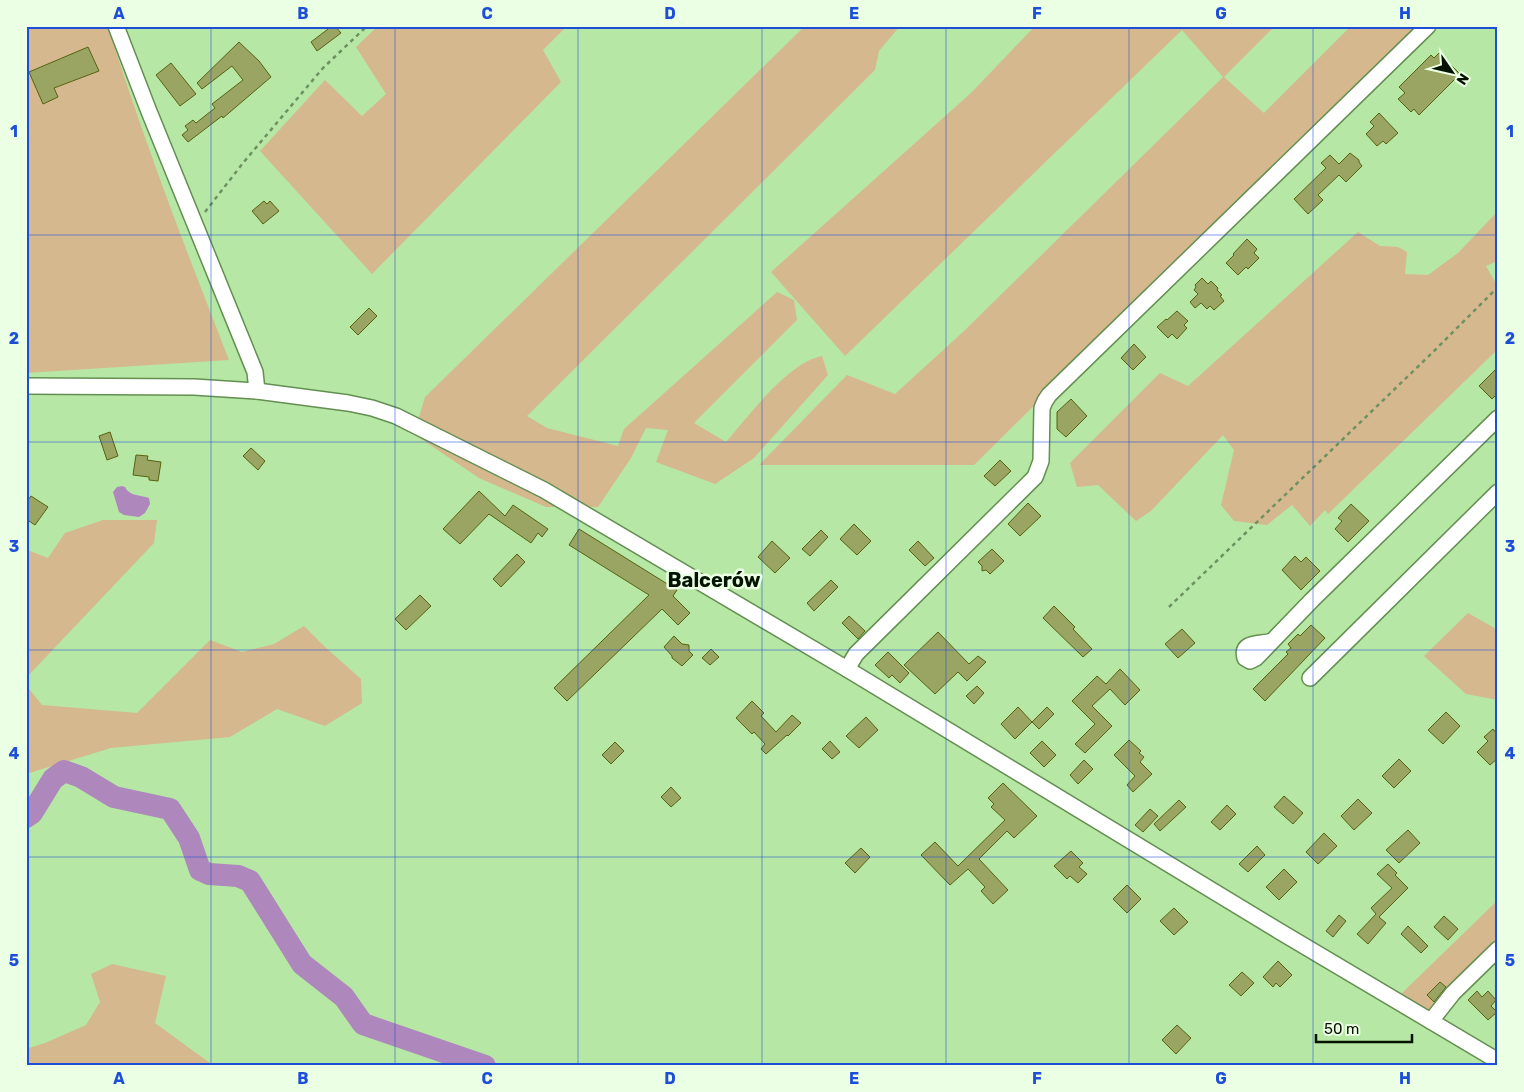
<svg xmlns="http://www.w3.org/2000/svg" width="1524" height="1092" font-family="Rubik,sans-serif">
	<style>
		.green { fill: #d5b88d }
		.water { fill: #ae87bc }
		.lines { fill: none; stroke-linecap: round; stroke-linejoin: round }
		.river { stroke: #ae87bc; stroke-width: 22 }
		.building { fill: #9aa564; stroke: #57620f }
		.minor-casing { stroke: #638f51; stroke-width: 18 }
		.path { stroke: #6e9162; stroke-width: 2.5; stroke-dasharray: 4 4; stroke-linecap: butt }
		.minor { stroke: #fff; stroke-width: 15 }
		.grid { fill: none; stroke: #1d4ed8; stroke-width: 1; stroke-opacity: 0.55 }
		.labels { text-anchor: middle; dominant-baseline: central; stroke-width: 5; stroke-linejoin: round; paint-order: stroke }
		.quarter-label { font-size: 20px; font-weight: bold; fill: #041300; stroke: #ebffe4 }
		.neatline { fill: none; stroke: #1d4ed8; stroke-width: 2 }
		.grid-label { font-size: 16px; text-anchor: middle; font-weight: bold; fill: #1d4ed8 }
	</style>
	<rect width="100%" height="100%" fill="#b7e7a5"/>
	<!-- green -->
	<g class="green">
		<path d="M 26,26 L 34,27 L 37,26 L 108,26 C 143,139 186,250 229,360 L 26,373 Z"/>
		<polygon points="378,26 567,26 543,50 561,82 372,274 260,151 325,80 362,116 386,94 356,47"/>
		<path d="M 805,26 L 900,26 L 879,51 L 875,70 L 527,416 L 547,428 L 618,446 L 624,429 L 777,292 L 794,300 L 797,320 L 694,423 L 726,442 C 749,416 787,363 822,356 L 828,375 L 754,458 L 715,484 L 656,462 L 668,430 L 646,428 L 631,458 L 598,507 L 546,507 L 479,478 L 414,434 L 425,397 Z"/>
		<polygon points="1035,26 1275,26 1224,77 1264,113 1351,26 1420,26 1187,254 974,465 759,465 847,375 895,394 963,332 1223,77 1182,30 845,356 771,272 971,93"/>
		<polygon points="1498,211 1498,261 1486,266 1498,287 1498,349 1328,514 1325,510 1310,526 1292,505 1267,525 1234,521 1221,505 1234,450 1223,435 1151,511 1136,521 1098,485 1077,487 1070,463 1160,373 1188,386 1358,232 1380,246 1398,247 1407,252 1405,274 1428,275 1458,253"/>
		<polygon points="103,520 157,520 154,543 26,678 26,552 30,551 48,558 65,533"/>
		<polygon points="1468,613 1498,630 1498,700 1466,694 1424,656"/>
		<polygon points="304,626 325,647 361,679 362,703 325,726 277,709 230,737 111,748 26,774 26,685 42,705 137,713 210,640 242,652 274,644"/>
		<polygon points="1498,900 1498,941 1428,1011 1401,994"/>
		<polygon points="112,964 166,976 155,1023 214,1066 26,1066 26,1049 45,1043 86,1025 100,1002 91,974"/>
	</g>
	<!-- water -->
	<path class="water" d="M 122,486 L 125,487 C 129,496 140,495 149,498 L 150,504 L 145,513 L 139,517 L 124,515 L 119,512 L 113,492 L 117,487 Z"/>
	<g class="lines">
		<!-- river -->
		<polyline class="river" points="26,817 32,813 53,779 64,771 81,777 114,797 170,809 189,838 200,870 209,874 238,876 250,881 302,964 344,997 363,1024 485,1066"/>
	</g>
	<!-- building -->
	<g class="building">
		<polygon points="332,26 335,26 341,33 317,51 311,42"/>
		<polygon points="239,42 259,61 271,77 223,118 222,116 188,142 182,135 188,130 185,126 193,120 196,123 215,108 212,104 243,80 232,66 202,89 197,83"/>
		<polygon points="88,47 99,71 54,88 58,97 43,104 29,72"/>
		<polygon points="1439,53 1460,74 1419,115 1414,109 1411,112 1398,99 1405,93 1399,87 1431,55 1434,58"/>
		<polygon points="171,63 196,94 180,106 156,75"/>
		<polygon points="1379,113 1398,133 1386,144 1383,141 1377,146 1366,134 1374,126 1370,122"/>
		<polygon points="1350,153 1359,160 1359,162 1362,166 1346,182 1339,175 1318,195 1323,200 1308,214 1294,199 1326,168 1321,163 1330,155 1339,164"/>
		<polygon points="264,201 267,204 270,201 279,211 263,224 252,211"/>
		<polygon points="1247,239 1257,249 1254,253 1259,258 1248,269 1246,267 1238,275 1226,263 1234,255 1233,254"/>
		<polygon points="1202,278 1208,284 1211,281 1218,288 1217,290 1222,295 1220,296 1224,301 1214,310 1210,306 1207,309 1201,303 1195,308 1190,302 1198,294 1194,290 1196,287 1195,285"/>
		<polygon points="369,308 377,316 358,335 350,327"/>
		<polygon points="1177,311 1188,321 1184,325 1187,328 1177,339 1172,334 1168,338 1157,327 1166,319 1167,320"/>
		<polygon points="1134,344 1146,357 1133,370 1121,358"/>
		<polygon points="1498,367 1498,393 1492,399 1479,386"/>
		<polygon points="1071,399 1087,416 1066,437 1057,429 1057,412"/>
		<polygon points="110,432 118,456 107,460 99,436"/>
		<polygon points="251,448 265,461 258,470 243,456"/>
		<polygon points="136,455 148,456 147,460 161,462 158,481 149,480 149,477 133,475"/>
		<polygon points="1000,460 1011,471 995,486 984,476"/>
		<polygon points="479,491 505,516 513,505 548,529 542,537 538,533 531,543 489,514 460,544 443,529"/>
		<polygon points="31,496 48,507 35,525 26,519 26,503"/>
		<polygon points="1028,503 1041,516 1020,536 1008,524"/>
		<polygon points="1351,504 1369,521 1348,542 1335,529 1342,521 1338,518"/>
		<polygon points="854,524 871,541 857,555 840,539"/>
		<polygon points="579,529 677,590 673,596 690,613 678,625 662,609 567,701 554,688 649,595 569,545"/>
		<polygon points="821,530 828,537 810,556 802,549"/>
		<polygon points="772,541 790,558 775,573 758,557"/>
		<polygon points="918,541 934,558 925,566 909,550"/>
		<polygon points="992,549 1004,561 990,574 986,570 982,571 982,566 978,562"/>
		<polygon points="517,554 525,562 501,587 493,579"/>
		<polygon points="1295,556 1301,562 1306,557 1320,571 1301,590 1282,570"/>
		<polygon points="831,580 838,587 814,611 807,603"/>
		<polygon points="420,595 431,606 406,630 395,619"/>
		<polygon points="1054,606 1075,627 1073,629 1092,649 1083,657 1043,618"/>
		<polygon points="849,616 865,631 858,639 842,623"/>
		<polygon points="1311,625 1325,638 1265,701 1253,689 1288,654 1286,652 1291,648 1288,644 1298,634 1300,636"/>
		<polygon points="1182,629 1195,643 1178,658 1165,644"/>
		<polygon points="938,632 969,664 978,656 986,662 967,681 958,672 935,694 904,665"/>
		<polygon points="674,636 682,644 689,645 689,651 693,655 682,666 672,658 672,656 664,647"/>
		<polygon points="711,649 719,657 710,665 702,658"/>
		<polygon points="888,652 909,673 900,683 892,675 889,678 875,665"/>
		<polygon points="1120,669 1140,690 1125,705 1110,689 1092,706 1112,726 1085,753 1075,744 1095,724 1072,701 1097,676 1106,684"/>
		<polygon points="977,686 984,693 974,704 966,696"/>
		<polygon points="752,701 764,713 761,716 776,732 792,715 801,723 788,736 787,735 766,754 761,749 765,744 754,732 752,734 736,718"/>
		<polygon points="1018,707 1032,722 1015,739 1001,724"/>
		<polygon points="1047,707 1054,714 1039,729 1032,722"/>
		<polygon points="1446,712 1460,726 1443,744 1428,730"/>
		<polygon points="866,717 878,730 859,748 846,736"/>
		<polygon points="1493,729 1496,733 1498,731 1498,758 1490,765 1477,752 1488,741 1484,737"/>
		<polygon points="1129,740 1141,751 1139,753 1144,757 1140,762 1152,774 1133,792 1127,785 1135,776 1114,755"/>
		<polygon points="830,741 840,752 832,759 822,749"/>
		<polygon points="1042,741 1056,755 1044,767 1030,753"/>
		<polygon points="615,742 624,751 611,764 602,755"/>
		<polygon points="1399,759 1411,771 1394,788 1382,776"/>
		<polygon points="1084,760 1093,769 1078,784 1070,775"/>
		<polygon points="1003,783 1037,816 1014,838 1007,831 979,859 1008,890 993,904 981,891 985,887 968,869 950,885 921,855 935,842 958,866 1005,820 991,807 994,804 988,798"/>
		<polygon points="671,787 681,798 671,807 661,797"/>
		<polygon points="1284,796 1303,813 1293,824 1274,807"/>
		<polygon points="1358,799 1372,813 1354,830 1341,816"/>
		<polygon points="1179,800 1186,807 1160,831 1154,824"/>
		<polygon points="1227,805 1236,814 1220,830 1211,822"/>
		<polygon points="1150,809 1158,816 1143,832 1135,825"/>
		<polygon points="1408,830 1420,843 1399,863 1386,850"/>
		<polygon points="1324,833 1337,846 1318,864 1306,852"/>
		<polygon points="1257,846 1265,855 1248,872 1239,864"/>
		<polygon points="861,848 870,857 855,873 845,863"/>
		<polygon points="1071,851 1083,863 1079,867 1087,874 1078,883 1070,876 1067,879 1054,866"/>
		<polygon points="1388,864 1397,873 1395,875 1408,888 1379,917 1386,923 1368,944 1357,934 1376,914 1371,908 1392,888 1377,874"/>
		<polygon points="1284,869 1297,882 1279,900 1266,887"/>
		<polygon points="1127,885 1141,899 1127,913 1113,899"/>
		<polygon points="1174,908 1188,922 1174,935 1160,921"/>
		<polygon points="1339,915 1346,921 1333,937 1326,931"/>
		<polygon points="1444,916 1458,929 1448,940 1434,927"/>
		<polygon points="1408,926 1428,946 1421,953 1401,934"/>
		<polygon points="1278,961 1292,975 1280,987 1276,983 1273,987 1263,977"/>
		<polygon points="1242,972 1254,983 1241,996 1229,985"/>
		<polygon points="1440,982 1446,987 1434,1002 1427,995"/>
		<polygon points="1477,991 1482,997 1488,991 1496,1000 1491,1006 1497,1012 1488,1020 1468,1000"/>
		<polygon points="1177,1025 1191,1038 1176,1054 1162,1040"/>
	</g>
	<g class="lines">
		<!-- minor casing -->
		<g class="minor-casing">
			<g id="minor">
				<polyline points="116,26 148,109 255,372 257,391"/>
				<polyline points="26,386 194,387 257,391 348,403 372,408 396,416 544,490 847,669 1279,931 1498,1061"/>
				<path d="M 1272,641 C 1262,645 1240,640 1245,658 L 1250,661 L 1256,658 L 1312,600 L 1498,418"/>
				<polyline points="847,669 856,654 1035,477 1041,461 1042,408 1045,401 1049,395 1428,26"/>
				<polyline points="1310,678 1498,492"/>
				<polyline points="1431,1021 1453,993 1498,949"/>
			</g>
		</g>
		<!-- path -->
		<g class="path">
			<polyline points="205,212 243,163 323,68 364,29 362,26"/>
			<polyline points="1169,607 1431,354 1498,287"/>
		</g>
		<!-- minor -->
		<use href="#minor" class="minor"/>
	</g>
	<!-- grid -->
	<path class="grid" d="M 211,26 L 211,1066M 395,26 L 395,1066M 578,26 L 578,1066M 762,26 L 762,1066M 946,26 L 946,1066M 1129,26 L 1129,1066M 1313,26 L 1313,1066M 26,235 L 1498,235M 26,442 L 1498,442M 26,650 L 1498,650M 26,857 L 1498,857"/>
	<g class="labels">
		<!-- quarter labels -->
		<g class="quarter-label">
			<text x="714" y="580">Balcerów</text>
		</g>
	</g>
	<!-- border -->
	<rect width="1524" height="1092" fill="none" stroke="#ebffe4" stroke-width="55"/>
	<!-- north arrow -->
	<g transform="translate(1452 72) rotate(124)" stroke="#ebffe4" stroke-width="4" paint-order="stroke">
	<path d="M0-4L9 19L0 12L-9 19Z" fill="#041300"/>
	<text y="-8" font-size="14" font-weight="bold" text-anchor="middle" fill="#041300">N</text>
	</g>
	<!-- scale -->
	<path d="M1316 1034v8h96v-8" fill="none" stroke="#041300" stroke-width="2.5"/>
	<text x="1324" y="1034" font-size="15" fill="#041300" stroke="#ebffe4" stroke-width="4" paint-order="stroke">50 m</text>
	<rect x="28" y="28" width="1468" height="1036" class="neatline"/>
	<g class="grid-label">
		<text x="119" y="19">A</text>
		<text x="303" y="19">B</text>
		<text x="487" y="19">C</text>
		<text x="670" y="19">D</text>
		<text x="854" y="19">E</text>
		<text x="1037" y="19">F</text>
		<text x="1221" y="19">G</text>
		<text x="1405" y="19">H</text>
		<text x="14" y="137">1</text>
		<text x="1510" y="137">1</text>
		<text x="14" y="344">2</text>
		<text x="1510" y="344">2</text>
		<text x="14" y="552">3</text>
		<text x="1510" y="552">3</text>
		<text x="14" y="759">4</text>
		<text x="1510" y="759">4</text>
		<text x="14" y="966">5</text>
		<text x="1510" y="966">5</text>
		<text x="119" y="1084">A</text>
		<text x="303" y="1084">B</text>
		<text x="487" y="1084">C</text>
		<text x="670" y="1084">D</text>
		<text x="854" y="1084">E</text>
		<text x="1037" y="1084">F</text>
		<text x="1221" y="1084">G</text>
		<text x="1405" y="1084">H</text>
	</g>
</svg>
